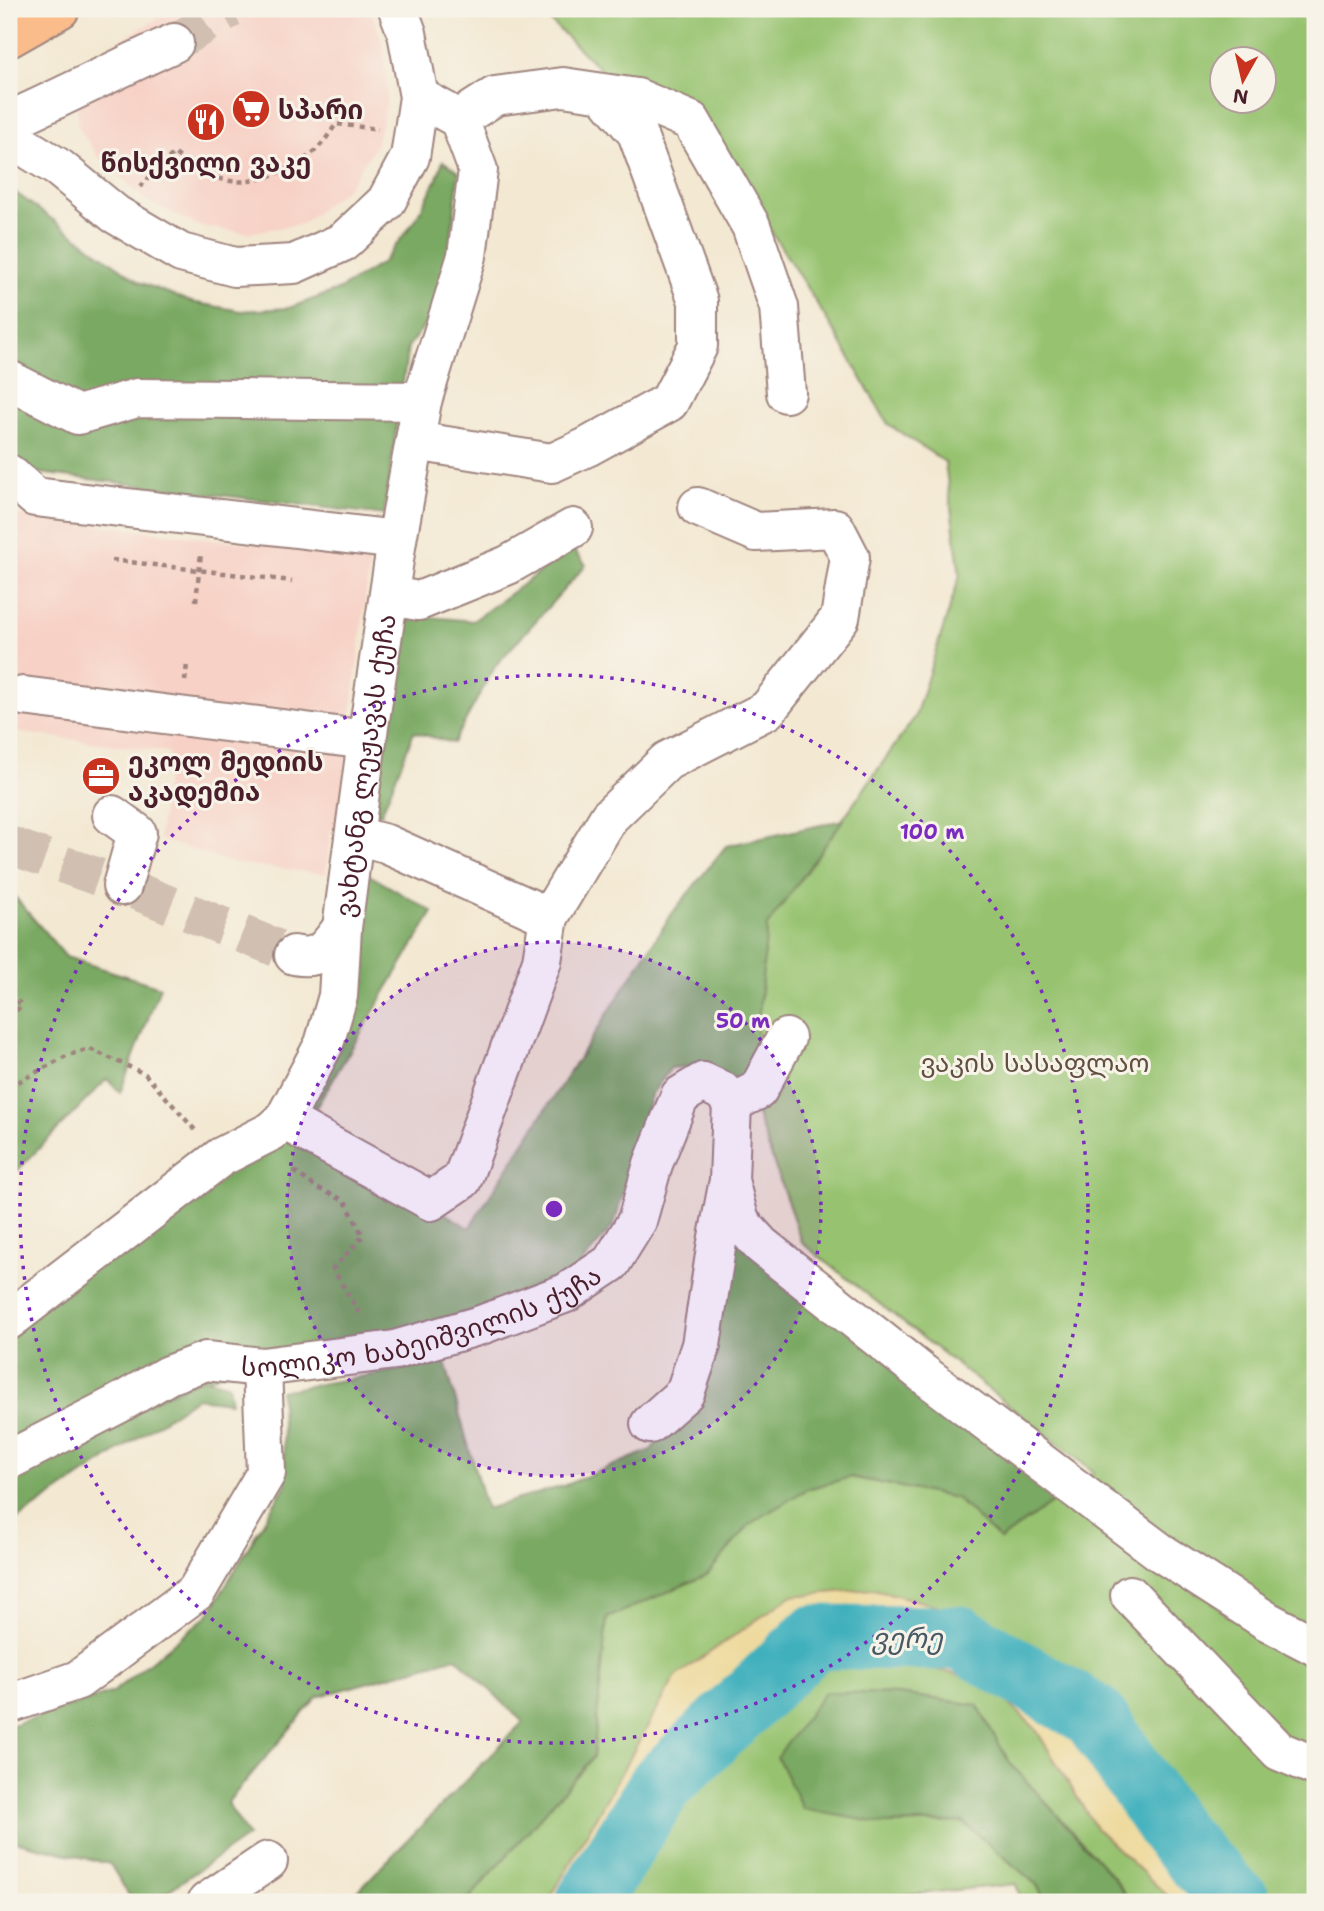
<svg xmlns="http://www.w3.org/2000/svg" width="1324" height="1911" font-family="'Shantell Sans','Noto Sans Georgian',sans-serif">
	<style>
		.built { fill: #f7d1c6 }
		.green { fill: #97c370; stroke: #70714e; stroke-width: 2; fill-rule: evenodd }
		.forest { fill: #79a962; stroke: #626446; stroke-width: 2 }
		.sand { fill: #eeda9e; stroke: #9c7c64; stroke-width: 2 }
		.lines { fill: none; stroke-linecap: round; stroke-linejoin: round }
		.river { stroke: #41b0bd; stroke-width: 65 }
		.minor-tunnel { stroke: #d1c0b1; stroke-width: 38; stroke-dasharray: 38 19; stroke-linecap: butt }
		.minor-casing { stroke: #9e847e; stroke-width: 42 }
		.major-casing { stroke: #9e847e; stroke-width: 42 }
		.path { stroke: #9e847e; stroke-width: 4.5; stroke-dasharray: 5 5; stroke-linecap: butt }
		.minor { stroke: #fff; stroke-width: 38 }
		.major { stroke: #fabc8b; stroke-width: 38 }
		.ring { fill: none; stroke: #7b2cbf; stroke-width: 3.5; stroke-dasharray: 3.5 7 }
		.labels { text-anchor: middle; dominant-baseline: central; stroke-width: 6; stroke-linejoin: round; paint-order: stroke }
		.poi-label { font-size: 26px; font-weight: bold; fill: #4a1f2b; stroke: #f7f3e8; text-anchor: start }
		.street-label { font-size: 26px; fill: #4a1f2b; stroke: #f7f3e8 }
		.park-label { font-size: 26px; fill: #615040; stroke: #f7f3e8 }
		.water-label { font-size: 28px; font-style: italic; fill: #465965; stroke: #f7f3e8 }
		.centre { fill: #7b2cbf; stroke: #f7f3e8; stroke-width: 3.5 }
		.ring-label { font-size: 21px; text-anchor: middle; font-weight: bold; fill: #7b2cbf; stroke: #f7f3e8; stroke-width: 6; stroke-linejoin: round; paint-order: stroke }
	</style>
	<rect width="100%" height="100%" fill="#f7f3e8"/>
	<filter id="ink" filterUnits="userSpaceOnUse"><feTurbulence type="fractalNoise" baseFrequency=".0143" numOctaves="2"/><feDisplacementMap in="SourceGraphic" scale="14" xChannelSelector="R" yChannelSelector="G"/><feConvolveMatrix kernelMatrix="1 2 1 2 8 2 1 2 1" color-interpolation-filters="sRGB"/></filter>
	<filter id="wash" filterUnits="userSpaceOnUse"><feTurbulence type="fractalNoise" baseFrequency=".00686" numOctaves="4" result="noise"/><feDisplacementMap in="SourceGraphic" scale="28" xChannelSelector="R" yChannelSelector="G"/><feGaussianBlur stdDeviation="1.57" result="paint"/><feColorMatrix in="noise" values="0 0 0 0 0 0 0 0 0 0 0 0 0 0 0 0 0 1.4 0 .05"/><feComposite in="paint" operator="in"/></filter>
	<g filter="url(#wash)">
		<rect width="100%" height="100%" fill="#f3e8d2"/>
		<!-- built -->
		<g class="built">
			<polygon points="174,9 371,9 384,49 387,101 376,145 348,187 302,224 247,233 199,226 145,200 96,154 78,127 77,103 82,81 107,48"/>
			<polygon points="9,514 370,558 338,829 331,829 326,874 233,863 159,839 169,752 15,732 10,768 9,768"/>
		</g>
		<!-- green -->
		<g class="green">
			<path d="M 538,9 L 1315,9 L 1315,1902 L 1280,1902 L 1189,1824 L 1112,1708 L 979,1617 L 676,1676 L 548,1902 L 466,1902 L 593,1757 L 607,1618 L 706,1575 L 750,1523 L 807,1489 L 850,1477 L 956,1498 L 1000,1539 L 1094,1472 L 802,1243 L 751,1098 L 767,926 L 915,717 L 960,575 L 945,462 L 888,424 L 834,331 L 747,193 L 607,76 ZM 1222,60 L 1264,60 L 1264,102 L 1222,102 Z"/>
			<polygon points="828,1656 904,1662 985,1680 1035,1728 1096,1828 1174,1902 1131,1902 1113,1877 1009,1762 977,1705 898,1694 825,1692 884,1824 963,1822 1037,1885 1046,1902 1022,1902 1016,1884 838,1902 607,1902 668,1802 753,1708"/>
		</g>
		<!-- forest -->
		<g class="forest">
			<polygon points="443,161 459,172 450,248 430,318 408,347 384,515 31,472 9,460 9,188 139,282 191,302 241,311 289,308 338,290 382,263 416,219 436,181"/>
			<polygon points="572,548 586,565 496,665 453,743 414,732 381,814 369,811 409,615 473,621"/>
			<polygon points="843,820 767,926 751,1098 708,1065 671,1068 651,1095 614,1225 574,1272 434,1327 265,1358 9,1452 9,1329 262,1134 339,1005 359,869 433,912 305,1126 469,1228 673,912 726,846"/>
			<polygon points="9,890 66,957 160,987 120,1093 107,1079 9,1179"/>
			<polygon points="725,1215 1072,1488 1000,1540 956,1498 851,1477 807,1489 750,1524 707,1575 607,1618 593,1757 466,1902 347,1902 523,1722 456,1657 317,1697 227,1803 248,1836 152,1902 133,1902 110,1864 9,1840 9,1726 113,1692 208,1615 286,1484 280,1391 445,1362 486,1509 563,1486 651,1450 696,1390"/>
			<polygon points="202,1378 228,1384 231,1402 196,1398 9,1525 9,1470"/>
			<polygon points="825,1692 898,1694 977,1705 1009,1762 1113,1877 1131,1902 1046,1902 1037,1885 963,1822 884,1824 803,1809 777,1757"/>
		</g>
		<!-- sand -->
		<polygon class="sand" points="873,1589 979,1617 1112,1708 1189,1824 1280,1902 1174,1902 1096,1828 1035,1728 985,1681 904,1662 828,1656 753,1708 668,1802 607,1902 548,1902 676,1676 791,1596"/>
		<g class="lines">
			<!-- river -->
			<polyline class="river" points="588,1902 662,1783 815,1637 960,1638 1094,1716 1176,1837 1230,1895 1239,1902"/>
		</g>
	</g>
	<g filter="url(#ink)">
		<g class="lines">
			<!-- minor-tunnel -->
			<g class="minor-tunnel">
				<polyline points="174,43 231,9"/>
				<polyline points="9,845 109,881"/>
				<polyline points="136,891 294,955"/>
			</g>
			<!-- minor casing -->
			<g class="minor-casing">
				<g id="minor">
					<polyline points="459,119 495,96 563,87 637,98 691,121 751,226 779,307 786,393"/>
					<path d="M 9,121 C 65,96 119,68 174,43"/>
					<polyline points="9,137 59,168 115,214 181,253 235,267 294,264 343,242 386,202 410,157 419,97 407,33 398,9"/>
					<polyline points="9,380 78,415 137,398 422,401"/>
					<polyline points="415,441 552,463 587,447 669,402 698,346 698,301 637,133 604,94"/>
					<polyline points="9,474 35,497 397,540"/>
					<polyline points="389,596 419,601 508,565 573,528"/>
					<polyline points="23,696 367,740"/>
					<polyline points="112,815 137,833 122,886"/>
					<polyline points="355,836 386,844 549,917 609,817 667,761 767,710 840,618 850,557 835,528 756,532 698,507"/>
					<path d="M 294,955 C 321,961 327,947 342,928"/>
					<polyline points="732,1103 758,1090 786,1038"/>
					<polyline points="284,1120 431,1201 462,1180 542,961 549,917"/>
					<path id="s1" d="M 9,1320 L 221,1157 L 272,1131 L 284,1120 L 324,1044 L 338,996 L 342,928 L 367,740 L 397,540 L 422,401 L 467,256 L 478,170 L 459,119 L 419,97"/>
					<polyline points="650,1424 685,1393 701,1345 716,1248 728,1185"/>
					<path id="s2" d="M 9,1460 L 118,1404 L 168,1375 L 206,1361 L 262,1367 L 395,1350 L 481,1325 L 566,1293 L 611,1263 L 637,1221 L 653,1164 L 680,1096 L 703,1082 L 722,1091 L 732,1103 L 729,1180 L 740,1222 L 761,1245 L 922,1373 L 1160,1552 L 1267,1621 L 1315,1646"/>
					<polyline points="1130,1595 1279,1751 1315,1766"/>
					<polyline points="9,1704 78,1680 196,1592 266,1473 262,1367"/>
					<polyline points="207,1902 268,1861"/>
				</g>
			</g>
			<!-- major casing -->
			<g class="major-casing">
				<polyline id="major" points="9,38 60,9"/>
			</g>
			<!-- path -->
			<g class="path">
				<path d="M 140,187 L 174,153 C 209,182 241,191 284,170 C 296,165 306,159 316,150 C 324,142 330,133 336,124 L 378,129"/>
				<polyline points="112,560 292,581"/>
				<polyline points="196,601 201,553"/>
				<polyline points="185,681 187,664"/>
				<polyline points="9,994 22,1005 9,1018"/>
				<polyline points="9,1087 68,1055 90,1049 145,1074 196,1131"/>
				<polyline points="294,1171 314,1186 345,1201 363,1236 333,1269 361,1316"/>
			</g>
			<!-- minor -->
			<use href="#minor" class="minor"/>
			<!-- major -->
			<use href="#major" class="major"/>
		</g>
	</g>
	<!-- distance rings -->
	<circle cx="554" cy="1209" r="267" fill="#7b2cbf" fill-opacity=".12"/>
	<g class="ring">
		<circle cx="554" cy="1209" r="267"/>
		<circle cx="554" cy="1209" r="534"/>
	</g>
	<!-- icons -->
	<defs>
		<g id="supermarket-disc" transform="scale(2.0125)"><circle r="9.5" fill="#c8321e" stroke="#f7f3e8"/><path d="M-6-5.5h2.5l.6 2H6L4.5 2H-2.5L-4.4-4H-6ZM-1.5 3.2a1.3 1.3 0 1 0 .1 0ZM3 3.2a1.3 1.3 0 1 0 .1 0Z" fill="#fff"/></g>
		<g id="restaurant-disc" transform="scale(2.0125)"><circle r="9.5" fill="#c8321e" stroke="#f7f3e8"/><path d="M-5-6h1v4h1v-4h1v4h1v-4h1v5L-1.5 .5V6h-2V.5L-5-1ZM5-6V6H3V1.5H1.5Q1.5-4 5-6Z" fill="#fff"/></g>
		<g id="office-disc" transform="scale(2.0125)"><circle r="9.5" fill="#c8321e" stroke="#f7f3e8"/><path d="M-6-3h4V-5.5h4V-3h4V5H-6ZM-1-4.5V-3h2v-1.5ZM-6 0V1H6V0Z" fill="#fff"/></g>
	</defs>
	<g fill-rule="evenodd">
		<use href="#supermarket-disc" x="251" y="109"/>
		<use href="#restaurant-disc" x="206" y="122"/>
		<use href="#office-disc" x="101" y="776"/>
	</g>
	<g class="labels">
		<!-- poi labels -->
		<g class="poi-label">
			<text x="278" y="109">სპარი</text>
			<text x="206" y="162" text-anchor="middle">წისქვილი ვაკე</text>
			<text x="128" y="761">ეკოლ მედიის<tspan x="128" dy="30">აკადემია</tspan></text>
		</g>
		<!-- street labels -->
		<g class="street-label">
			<text stroke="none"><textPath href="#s1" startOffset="709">ვახტანგ ლეჟავას ქუჩა</textPath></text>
			<text stroke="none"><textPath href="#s2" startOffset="443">სოლიკო ხაბეიშვილის ქუჩა</textPath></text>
		</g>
		<!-- park labels -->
		<g class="park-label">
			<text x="1035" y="1062">ვაკის სასაფლაო</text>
		</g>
		<!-- water labels -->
		<g class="water-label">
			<text x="907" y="1638">ვერე</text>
		</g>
	</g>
	<circle cx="554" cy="1209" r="10" class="centre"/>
	<g class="ring-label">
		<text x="932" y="839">100 m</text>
		<text x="743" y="1028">50 m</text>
	</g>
	<!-- margin -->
	<rect width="1324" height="1911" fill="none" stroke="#f7f3e8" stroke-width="35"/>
	<!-- north arrow -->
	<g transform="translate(1243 80) rotate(188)"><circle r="33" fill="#f7f3e8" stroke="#b29e9c" stroke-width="2"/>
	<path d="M0-5L12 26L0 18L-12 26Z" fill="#c8321e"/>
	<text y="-10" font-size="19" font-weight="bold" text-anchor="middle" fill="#4a1f2b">N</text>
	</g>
</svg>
